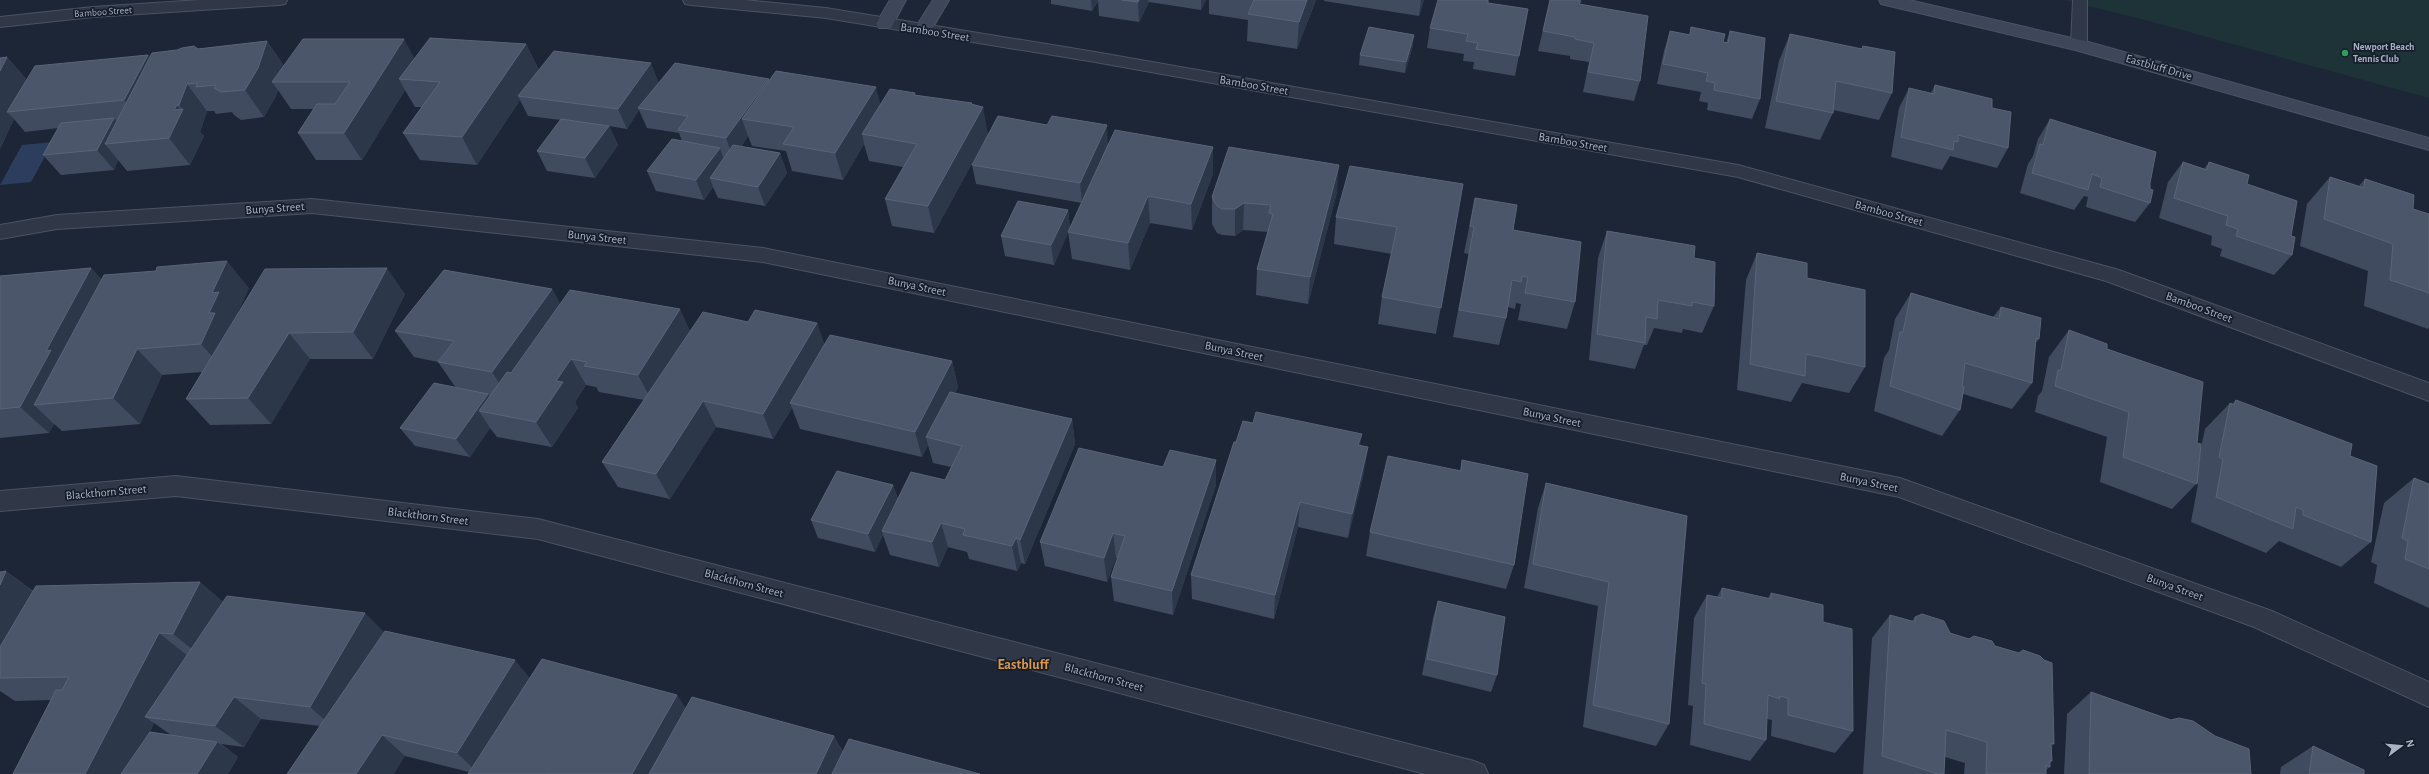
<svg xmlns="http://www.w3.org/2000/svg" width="2429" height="774" font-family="'Alegreya Sans',sans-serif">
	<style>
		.green { fill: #1e3337 }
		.water { fill: #2c3d5e }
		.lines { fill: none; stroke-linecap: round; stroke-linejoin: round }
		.lane-casing { stroke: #4b5262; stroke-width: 2 }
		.street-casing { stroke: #4b5262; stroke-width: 2 }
		.secondary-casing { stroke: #4b5262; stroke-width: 2 }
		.lane { fill: #303847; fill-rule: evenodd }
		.street { fill: #303847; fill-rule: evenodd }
		.secondary { fill: #3e465a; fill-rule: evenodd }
		.wall { fill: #404b60; fill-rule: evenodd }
		.shaded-wall { fill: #2d374a }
		.building { fill: #4b566b; stroke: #5a6479 }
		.leisure-dot { fill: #2e9e5b; stroke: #161d2b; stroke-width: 1.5 }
		.labels { text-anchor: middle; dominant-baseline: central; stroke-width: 3.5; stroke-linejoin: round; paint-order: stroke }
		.far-street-label { font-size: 10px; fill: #a9b2c5; stroke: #161d2b }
		.far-poi-label { font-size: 10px; font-weight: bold; fill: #a9b2c5; stroke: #161d2b; text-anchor: start }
		.street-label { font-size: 12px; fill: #a9b2c5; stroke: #161d2b }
		.quarter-label { font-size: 14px; font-weight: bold; fill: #dd974c; stroke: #161d2b }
	</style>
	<rect width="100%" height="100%" fill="#1d2636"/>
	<!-- green -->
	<polygon class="green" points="2064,0 2429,0 2429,98 2138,18"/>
	<!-- water -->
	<polygon class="water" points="53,142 31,182 0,185 22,145"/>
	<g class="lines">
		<!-- lane casing -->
		<g class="lane-casing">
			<polygon id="lane" points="2073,0 2087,0 2087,45 2079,50 2071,45"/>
		</g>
		<!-- street casing -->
		<g class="street-casing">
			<g id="street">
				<polygon points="200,0 287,0 285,4 279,5 93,17 0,27 0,17 93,7"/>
				<polygon points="683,0 744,0 826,8 1095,52 1738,165 2119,270 2429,383 2429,401 2106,281 1738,177 1095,62 826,18 691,5 685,4"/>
				<polygon points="312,199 763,248 1900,478 2272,611 2429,682 2429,707 2254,627 1899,497 763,262 312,213 57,229 0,239 0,225 57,215"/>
				<polygon points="176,476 538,519 1474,761 1484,765 1488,774 1425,774 538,539 176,496 0,511 0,491"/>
			</g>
		</g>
		<!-- secondary casing -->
		<g class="secondary-casing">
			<g id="secondary">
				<polygon points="890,0 906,0 891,28 879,28 876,24"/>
				<polygon points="933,0 949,0 929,34 917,34 914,30"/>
				<polygon points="1879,0 1909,0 2085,41 2429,138 2429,150 2075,50 1881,4"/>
			</g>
		</g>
		<!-- lane -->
		<use href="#lane" class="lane"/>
		<!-- street -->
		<use href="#street" class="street"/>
		<!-- secondary -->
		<use href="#secondary" class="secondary"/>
	</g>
	<!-- wall -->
	<g class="wall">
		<polygon points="1051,0 1206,0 1201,10 1149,2 1139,22 1099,16 1098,1 1092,11 1051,4"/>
		<polygon points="1209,0 1316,0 1297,49 1247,41 1248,20 1209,14"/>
		<polygon points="1324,0 1424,0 1419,16 1324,1"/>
		<polygon points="1550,0 1580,4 1640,81 1634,101 1583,92 1589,62 1570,59 1570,56 1538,51"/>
		<polygon points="1488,3 1528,9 1515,76 1473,69 1474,62 1463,61 1464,54 1427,48 1430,28"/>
		<polygon points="1691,27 1723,42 1726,43 1730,31 1760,99 1752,119 1707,110 1708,103 1699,101 1701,92 1657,84 1664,51 1670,31 1689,35"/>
		<polygon points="1790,34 1861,49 1863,46 1892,93 1879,120 1833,110 1833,113 1820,140 1765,128 1779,61"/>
		<polygon points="267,41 284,66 415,59 526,44 539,70 659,83 769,79 769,80 880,105 916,95 973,105 988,134 934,233 892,226 885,199 903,167 869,161 864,144 843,180 792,171 786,151 752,146 748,136 741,147 780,153 787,173 765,206 718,198 713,187 704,200 656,191 647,171 682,141 679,133 647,128 639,110 627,129 609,126 618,145 595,178 547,171 537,151 561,120 528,116 520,100 477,165 420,160 403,133 422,107 415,107 405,90 362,160 316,160 298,133 313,109 291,109 278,90 276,96 264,117 241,120 234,115 232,112 216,114 214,111 207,111 200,132 204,136 190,165 127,171 118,160 114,170 61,175 43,155 58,128 25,132 14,119 0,149 7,57 27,80 148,55 150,57 198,49"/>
		<polygon points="1413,45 1405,73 1359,65 1360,55"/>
		<polygon points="1935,85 1992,108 2008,148 1997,168 1950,156 1942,170 1891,157 1899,108 1909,88 1931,93"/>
		<polygon points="2050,119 2150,183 2150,203 2135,222 2086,207 2088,197 2084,196 2074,210 2020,193 2028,164 2033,156 2038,139"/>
		<polygon points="1108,144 1213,147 1213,174 1192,230 1150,223 1130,270 1072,259 1068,232 1054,265 1005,256 1001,236 1068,210 1070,229 1082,203 976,184 972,165"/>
		<polygon points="2183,162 2204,169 2209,162 2247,184 2291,236 2292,255 2274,275 2220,256 2222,249 2211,245 2212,236 2159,218 2168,182"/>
		<polygon points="2330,177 2359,186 2365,179 2413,209 2429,214 2429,327 2428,329 2364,306 2368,271 2300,246 2307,204"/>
		<polygon points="1463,184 1436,334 1378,324 1382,297 1392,254 1334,244 1336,217"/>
		<polygon points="1337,192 1308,304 1256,295 1257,269 1268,232 1243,230 1235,236 1222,235 1217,233 1212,224 1212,197"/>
		<polygon points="1475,198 1513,230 1575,302 1567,329 1518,320 1521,304 1516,303 1515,309 1508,307 1506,318 1499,345 1453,337 1469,254 1464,253"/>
		<polygon points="1607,231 1694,258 1714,306 1702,333 1683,329 1682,333 1654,328 1647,345 1644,345 1635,369 1589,360 1598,258"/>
		<polygon points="1757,253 1807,278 1865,367 1849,393 1802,383 1791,402 1737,390 1746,280"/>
		<polygon points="91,268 102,280 249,288 237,314 405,294 373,359 310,359 271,424 210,425 186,399 202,372 162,375 140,424 62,431 54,424 49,433 0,438 0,276"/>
		<polygon points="552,289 560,304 690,331 748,322 817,323 824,345 952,361 958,387 955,393 1072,419 1075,444 1025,564 1021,563 1017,571 969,559 967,552 948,547 939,567 890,555 883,535 875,552 818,538 811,520 893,485 898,499 945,480 951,467 933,463 928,445 922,457 800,429 792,408 773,439 716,427 670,499 618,487 602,462 644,400 599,392 596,387 586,385 575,402 578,408 552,447 497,437 490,428 470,457 415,446 400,428 456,388 438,362 414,357 395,331"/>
		<polygon points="1911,293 1993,317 2001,307 2039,339 2035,344 2032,383 2012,409 1963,394 1960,410 1942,436 1874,411 1884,358 1889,350 1895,319"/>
		<polygon points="2069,330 2107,349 2197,443 2199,456 2205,429 2230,403 2232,404 2236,400 2350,456 2371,542 2341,567 2279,541 2266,553 2191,522 2198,484 2197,483 2172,509 2100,482 2107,437 2035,412 2038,396 2042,391 2049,357"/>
		<polygon points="1236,442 1360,445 1364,472 1348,538 1298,527 1274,619 1192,599 1191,575"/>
		<polygon points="1216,460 1216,485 1173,615 1114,601 1111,577 1118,558 1116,558 1107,582 1045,566 1040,542 1163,467"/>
		<polygon points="1462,460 1514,565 1506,589 1366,556 1370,532 1460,471"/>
		<polygon points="2414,478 2429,484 2429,608 2374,583 2377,565 2371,562 2384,503"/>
		<polygon points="1546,483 1687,516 1669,724 1656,746 1583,727 1598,606 1524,588 1538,508"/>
		<path d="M 6,571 L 33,591 L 200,582 L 223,602 L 384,632 L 530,678 L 834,736 L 843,752 L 980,774 L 468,774 L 469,772 L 405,756 L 320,726 L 261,719 L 244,747 L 221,744 L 238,757 L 228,774 L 13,774 L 51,700 L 15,701 L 0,691 L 0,572 ZM 154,723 L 171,735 L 150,732 Z"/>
		<polygon points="1722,588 1768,598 1771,593 1823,622 1853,731 1835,753 1771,736 1772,720 1767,719 1766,740 1750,761 1690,745 1693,706 1688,705 1694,618 1707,595 1717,597"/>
		<polygon points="1438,601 1497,675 1491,692 1422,675 1433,618"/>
		<polygon points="1890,615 1912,621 1915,617 1950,633 2054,744 2051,746 2052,761 2050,763 2050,767 2046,770 2046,774 1964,774 1965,763 1945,757 1944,774 1863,774 1872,638"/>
		<polygon points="2091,692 2251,774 2064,774 2067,714"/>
		<polygon points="2313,746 2364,774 2280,774 2281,767"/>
	</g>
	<!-- shaded-wall -->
	<g class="shaded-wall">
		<polygon points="1091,0 1098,0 1092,11"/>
		<polygon points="1139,0 1148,0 1149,2 1139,22 1138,2"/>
		<polygon points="1201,0 1206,0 1201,10"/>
		<polygon points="1307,0 1316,0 1297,49 1299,22"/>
		<polygon points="1421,0 1424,0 1419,16"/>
		<polygon points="1414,35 1413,45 1405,73 1406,62"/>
		<polygon points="404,39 419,67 399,79 405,90 362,160 344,133"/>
		<polygon points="267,41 285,68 272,82 278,90 276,96 264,117 245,90"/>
		<polygon points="526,44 539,71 518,96 520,100 477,165 462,137"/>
		<polygon points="148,55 163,75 139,120 124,100"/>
		<polygon points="7,57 30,84 7,112 14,119 0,149 0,71"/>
		<polygon points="651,63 659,83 638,108 639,110 627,129 618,109"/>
		<polygon points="769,79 775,99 742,119 748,136 733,158 726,138"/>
		<polygon points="187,84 207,111 200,132 204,136 190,165 169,138 174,110 177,105 182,112 183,110 179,105"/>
		<polygon points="876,87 883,114 862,134 864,144 843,180 835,153"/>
		<polygon points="972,103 975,121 983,107 988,134 934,233 928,206"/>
		<polygon points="114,118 130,138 105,144 118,160 114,170 97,150"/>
		<polygon points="1107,125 1108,144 1082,203 1080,183"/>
		<polygon points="609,126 618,145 595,178 585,158"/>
		<polygon points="1213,147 1213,174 1192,230 1191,204"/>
		<polygon points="720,148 727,168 710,178 713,187 704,200 696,180"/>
		<polygon points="780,153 787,173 765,206 758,187"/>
		<polygon points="1339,165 1337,192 1308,304 1310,277"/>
		<polygon points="1148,196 1150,223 1130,270 1128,243"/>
		<polygon points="1244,203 1243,230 1235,236 1235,209"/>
		<polygon points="1068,210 1070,229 1054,265 1051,245"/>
		<polygon points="227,261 249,288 237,314 224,370 201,344 209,313 212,293"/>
		<polygon points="91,268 116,295 34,405 54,424 49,433 20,407 46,351"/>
		<polygon points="387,268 405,294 373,359 353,332"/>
		<polygon points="552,289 567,316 509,398 492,372"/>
		<polygon points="680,309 692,335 652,401 638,375"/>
		<polygon points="817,323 826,349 790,403 792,408 773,439 763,414"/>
		<polygon points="289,333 310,359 271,424 248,398"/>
		<polygon points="137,349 162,375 140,424 113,398"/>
		<polygon points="571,359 586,385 575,402 578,408 552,447 536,422 556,381"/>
		<polygon points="952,361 958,387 932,439 926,437 928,445 922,457 915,432"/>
		<polygon points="488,394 501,413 479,411 490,428 470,457 456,439"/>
		<polygon points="703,401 716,427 670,499 656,474"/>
		<polygon points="1072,419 1075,444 1025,564 1020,540"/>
		<polygon points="1362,434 1358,460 1358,445"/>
		<polygon points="1368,447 1364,472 1348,538 1352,514"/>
		<polygon points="1216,460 1216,485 1173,615 1172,591"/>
		<polygon points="893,485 899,503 882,531 883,535 875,552 868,534"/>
		<polygon points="1300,502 1298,527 1274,619 1275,595"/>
		<polygon points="941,523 948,547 939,567 932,542"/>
		<polygon points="1113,533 1116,558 1107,582 1104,558"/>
		<polygon points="1016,538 1021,563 1017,571 1012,546"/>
		<polygon points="6,571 37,595 0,669 0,585"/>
		<polygon points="200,582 227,605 202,657 173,634"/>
		<polygon points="365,613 388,636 335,729 310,707"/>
		<polygon points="159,633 188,656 145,717 154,723 129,774 85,774"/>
		<polygon points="515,660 534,683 479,774 457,753"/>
		<polygon points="677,695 692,717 660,774 632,774"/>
		<polygon points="234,697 261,719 244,747 215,726"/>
		<polygon points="382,735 405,756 394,774 356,774"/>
		<polygon points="834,736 845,757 837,774 816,774"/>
		<polygon points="217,742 238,757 228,774 197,774"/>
	</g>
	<!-- building -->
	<g class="building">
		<polygon points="1122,0 1139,0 1138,2"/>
		<polygon points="1254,0 1307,0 1299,22 1248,14"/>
		<polygon points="1438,0 1488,0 1488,3 1528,9 1519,56 1476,49 1478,43 1466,41 1468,34 1430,28"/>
		<polygon points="1550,0 1576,0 1581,1 1579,4 1648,16 1640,81 1588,72 1594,43 1575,39 1575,37 1543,31"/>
		<polygon points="1369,27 1414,35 1406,62 1360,55"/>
		<polygon points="1691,27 1725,34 1723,42 1728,43 1730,31 1765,38 1760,99 1714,90 1715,83 1706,81 1708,73 1663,64 1670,31 1690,35"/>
		<polygon points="1790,34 1862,49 1863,46 1895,52 1892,93 1836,81 1833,113 1776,101"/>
		<polygon points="430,38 526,44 462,137 403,133 440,82 399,79"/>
		<polygon points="303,39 404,39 344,133 298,133 317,104 335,104 350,82 272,82"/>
		<polygon points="267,41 258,68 245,90 221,92 214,88 216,85 196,87 198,83 187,84 179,105 177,105 174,110 183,109 169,138 105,144 152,53 177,50 182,48 194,46 198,49"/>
		<polygon points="554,51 651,63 618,109 518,96"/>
		<polygon points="148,55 124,100 7,112 35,66"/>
		<polygon points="7,57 0,71 0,58"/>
		<polygon points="675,63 769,79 726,138 678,130 688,116 638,108"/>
		<polygon points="776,71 876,87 835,153 783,144 794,127 742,119"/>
		<polygon points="1935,85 1992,99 1992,108 2011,112 2008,148 1958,135 1958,142 1954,141 1953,150 1901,137 1909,88 1934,94"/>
		<polygon points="890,89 915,93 914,95 972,103 971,104 983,107 928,206 885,199 917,144 862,134"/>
		<polygon points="998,116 1047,125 1052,116 1107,125 1080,183 972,165"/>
		<polygon points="114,118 97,150 43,155 61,123"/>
		<polygon points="561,119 609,126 585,158 537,151"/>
		<polygon points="2050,119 2156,152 2150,183 2150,189 2153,190 2150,203 2100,187 2102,178 2092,174 2088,190 2032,173 2040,144 2043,145"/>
		<polygon points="1115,130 1213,147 1191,204 1148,196 1128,243 1068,232"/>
		<polygon points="672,139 720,148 696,180 647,171"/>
		<polygon points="733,145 780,153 758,187 710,178"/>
		<polygon points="1229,147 1339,165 1310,277 1257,269 1273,214 1269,213 1271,205 1244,203 1235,209 1222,209 1217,206 1212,197"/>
		<polygon points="2183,162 2207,170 2209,162 2249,175 2247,184 2297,201 2291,236 2295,237 2292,255 2236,236 2238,229 2226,225 2228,216 2174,198"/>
		<polygon points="1350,166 1463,184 1441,308 1382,297 1397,227 1336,217"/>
		<polygon points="2330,177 2364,188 2365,179 2414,195 2413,209 2429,214 2429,293 2390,280 2393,244 2324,219"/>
		<polygon points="1475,198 1517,205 1513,230 1581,242 1575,302 1525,293 1528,277 1522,276 1521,282 1512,280 1506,318 1459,310 1474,227 1470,226"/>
		<polygon points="1018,201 1068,210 1051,245 1001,236"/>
		<polygon points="1607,231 1695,246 1694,258 1715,262 1714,306 1692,302 1692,306 1658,300 1657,319 1646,317 1645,343 1597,334"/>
		<polygon points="1757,253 1807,263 1807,278 1865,290 1865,367 1806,354 1805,376 1750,364"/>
		<polygon points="227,261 212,293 219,292 209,313 215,313 201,344 137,349 113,398 34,405 104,275 156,271 157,267"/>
		<polygon points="91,268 46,351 51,350 20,407 0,409 0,276"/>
		<polygon points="387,268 353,332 289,333 248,398 186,399 265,269"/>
		<polygon points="444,270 552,289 492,372 438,362 454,341 395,331"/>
		<polygon points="570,290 680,309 638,375 584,366 587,362 571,359 556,381 563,382 536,422 479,411 507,372 511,373"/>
		<polygon points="1911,293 1999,319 2001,307 2041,318 2039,339 2036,338 2032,383 1965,363 1962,386 1964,387 1960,410 1890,386 1900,332 1903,332"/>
		<polygon points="755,310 817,323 763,414 703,401 656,474 602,462 703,312 748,322"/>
		<polygon points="2069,330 2107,344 2107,349 2203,382 2197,443 2201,444 2197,484 2123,457 2129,412 2055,386 2058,370 2061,370"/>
		<polygon points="830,335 952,361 915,432 790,403"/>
		<polygon points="434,383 488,394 456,439 400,428"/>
		<polygon points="950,392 1072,419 1020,540 1016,538 1012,546 963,535 965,529 941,523 932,542 882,531 911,472 945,480 962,446 926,437"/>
		<polygon points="2236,400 2352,444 2350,456 2377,466 2371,542 2303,515 2303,510 2296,507 2293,529 2216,497 2223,459 2219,457 2230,403 2234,405"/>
		<polygon points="1256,412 1362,434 1358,445 1368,447 1352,514 1300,502 1275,595 1191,575 1234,442 1236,442 1243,421 1253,423"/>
		<polygon points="1079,448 1163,467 1170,450 1216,460 1172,591 1111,577 1125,536 1113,533 1104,558 1040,542"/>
		<polygon points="1388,456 1461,471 1462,460 1528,474 1514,565 1370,532"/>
		<polygon points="837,471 893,485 868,534 811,520"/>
		<polygon points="2414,478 2429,484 2429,569 2405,559 2408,541 2402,538"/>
		<polygon points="1546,483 1687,516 1669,724 1593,705 1609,582 1533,564"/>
		<polygon points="6,571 0,585 0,572"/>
		<polygon points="200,582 173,634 159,633 85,774 13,774 56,690 62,690 69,677 0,678 0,647 36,586"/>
		<polygon points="1722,588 1771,599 1771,593 1823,605 1823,622 1852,629 1853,731 1788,715 1788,698 1779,696 1780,699 1768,695 1766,740 1704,724 1706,684 1702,683 1707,595 1722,598"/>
		<polygon points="227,596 365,613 310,707 234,697 215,726 145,717"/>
		<polygon points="1438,601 1505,617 1497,675 1427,659"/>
		<polygon points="1922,614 1944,621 1950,633 1969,639 1974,636 1992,641 1995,646 2019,653 2023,650 2040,656 2044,660 2052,663 2054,744 2051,743 2052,761 2050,760 2050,767 2046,765 2046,774 1986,774 1987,742 1946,730 1944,774 1938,774 1882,756 1890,615 1915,622 1915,617"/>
		<polygon points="385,631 515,660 457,753 382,735 356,774 287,774"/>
		<polygon points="542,659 677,695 632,774 550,774 547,773 546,774 468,774"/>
		<polygon points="2091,692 2171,720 2179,718 2193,721 2215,736 2249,749 2251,774 2089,774"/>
		<polygon points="692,697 834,736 816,774 649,774"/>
		<polygon points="150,732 217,742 197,774 121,774"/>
		<polygon points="849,739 980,774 832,774"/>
		<polygon points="2313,746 2364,770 2364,774 2309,774"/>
	</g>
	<!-- markers -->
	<circle class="leisure-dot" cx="2345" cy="53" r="4"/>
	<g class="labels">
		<!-- far-street labels -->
		<g class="far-street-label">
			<text transform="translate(103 12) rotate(-4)">Bamboo Street</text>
		</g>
		<!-- far-poi labels -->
		<g class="far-poi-label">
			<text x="2353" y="47">Newport Beach<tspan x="2353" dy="12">Tennis Club</tspan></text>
		</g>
		<!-- street labels -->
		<g class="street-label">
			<text transform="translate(935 32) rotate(9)">Bamboo Street</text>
			<text transform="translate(2159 67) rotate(16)">Eastbluff Drive</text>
			<text transform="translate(1254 85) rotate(10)">Bamboo Street</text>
			<text transform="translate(1573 142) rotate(10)">Bamboo Street</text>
			<text transform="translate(275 208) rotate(-4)">Bunya Street</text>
			<text transform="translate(1889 213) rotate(15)">Bamboo Street</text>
			<text transform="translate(597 237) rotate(6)">Bunya Street</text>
			<text transform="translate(917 286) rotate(12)">Bunya Street</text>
			<text transform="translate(2199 307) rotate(20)">Bamboo Street</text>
			<text transform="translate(1234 351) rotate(12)">Bunya Street</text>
			<text transform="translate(1552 417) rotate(12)">Bunya Street</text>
			<text transform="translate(1869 482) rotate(12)">Bunya Street</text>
			<text transform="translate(106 492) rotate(-5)">Blackthorn Street</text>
			<text transform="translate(428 516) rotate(7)">Blackthorn Street</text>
			<text transform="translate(744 583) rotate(15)">Blackthorn Street</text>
			<text transform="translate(2175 587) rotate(20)">Bunya Street</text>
			<text transform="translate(1104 677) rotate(15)">Blackthorn Street</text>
		</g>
		<!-- quarter labels -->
		<g class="quarter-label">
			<text x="1023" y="665">Eastbluff</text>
		</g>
	</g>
	<!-- north arrow -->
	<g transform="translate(2401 746) rotate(74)" stroke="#161d2b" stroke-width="3" paint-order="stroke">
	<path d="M0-3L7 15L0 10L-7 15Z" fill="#a9b2c5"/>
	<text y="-6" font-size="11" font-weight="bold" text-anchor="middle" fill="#a9b2c5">N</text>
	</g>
</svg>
